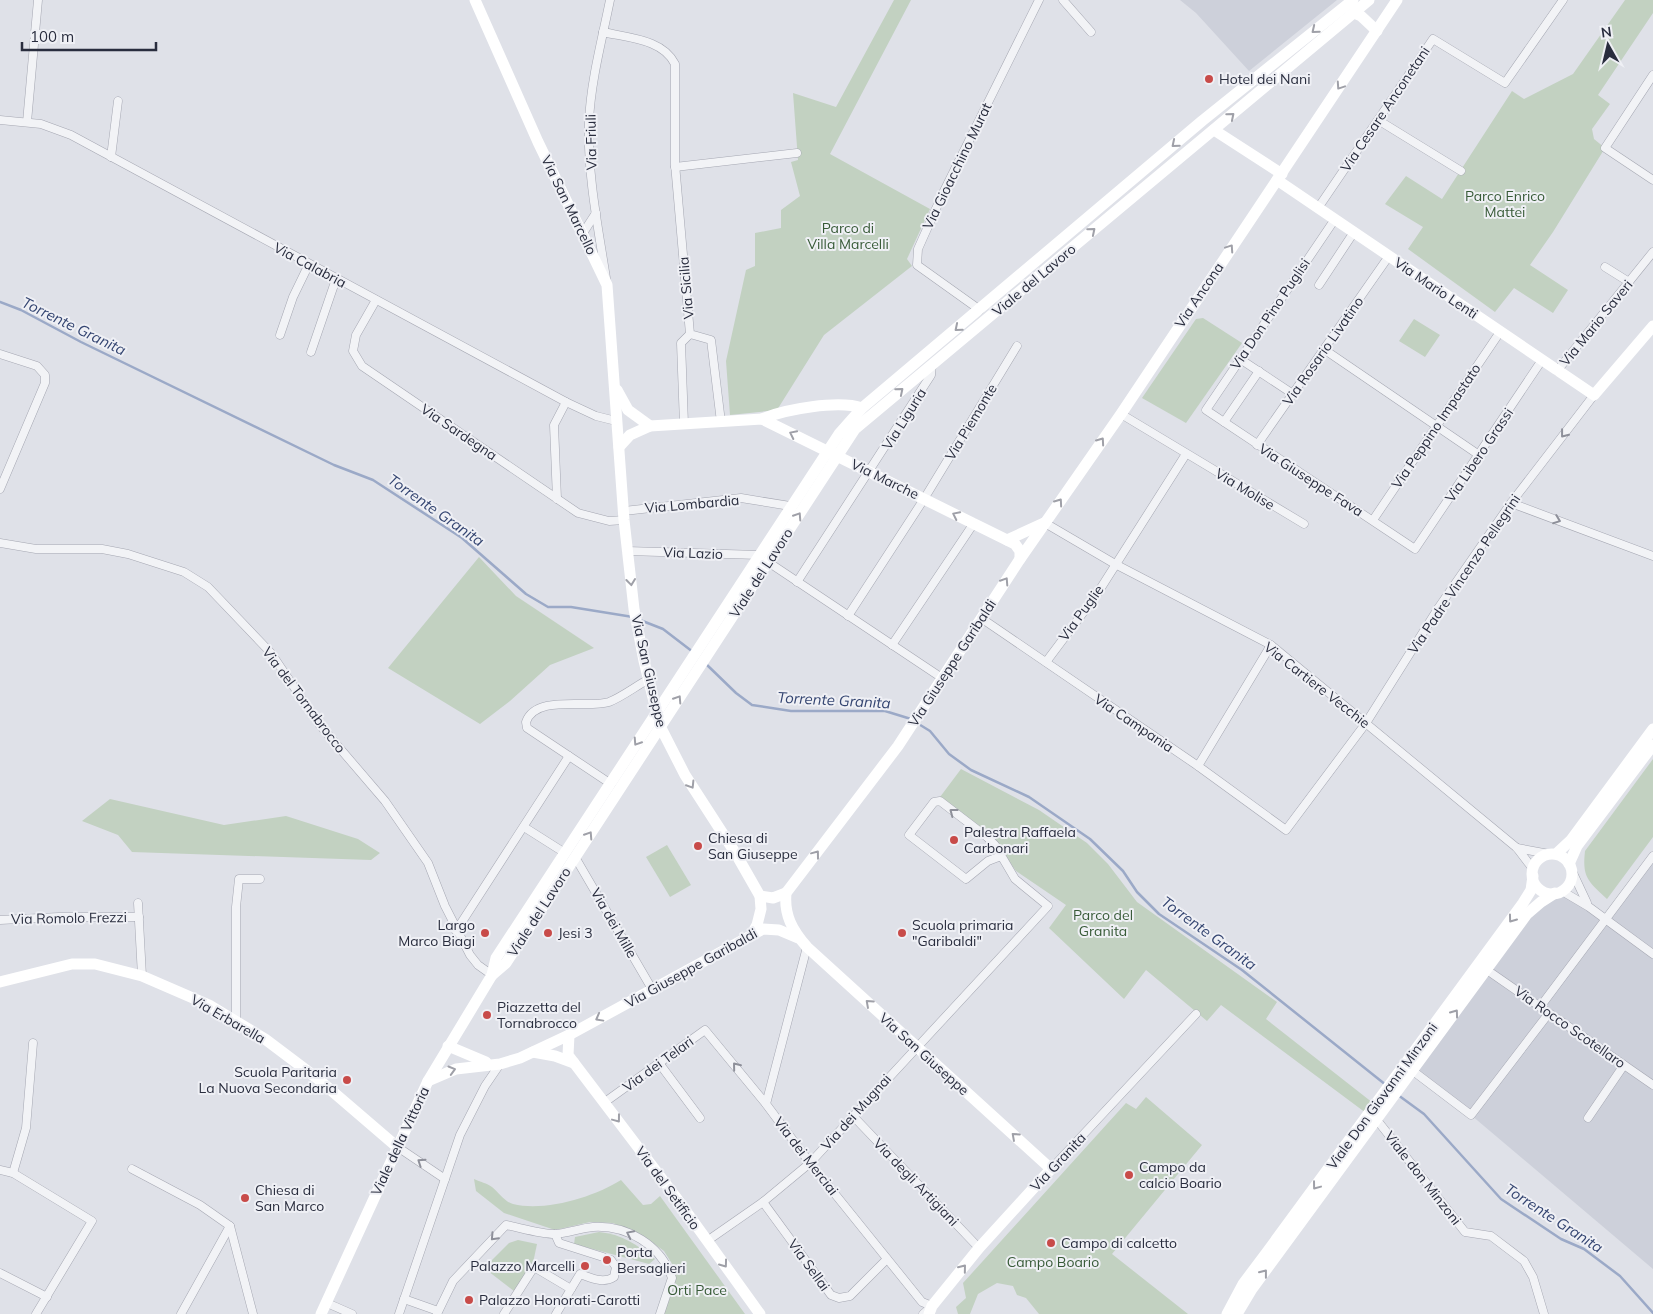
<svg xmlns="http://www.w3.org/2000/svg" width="1653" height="1314" font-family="Mulish,sans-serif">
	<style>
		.built { fill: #cdd0da }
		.green { fill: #c2d1c1 }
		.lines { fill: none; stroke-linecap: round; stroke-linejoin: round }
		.stream { stroke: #9ba9c7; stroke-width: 2.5 }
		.street-casing { stroke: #a5a7b2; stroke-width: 9 }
		.street { stroke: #f2f3f6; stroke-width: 8 }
		.secondary { stroke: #fff; stroke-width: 11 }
		.oneway { stroke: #9fa0a8 }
		.oneway2 { stroke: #8e909a }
		.poi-dot { fill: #c84b49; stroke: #eff0f5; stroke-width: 2 }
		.labels { text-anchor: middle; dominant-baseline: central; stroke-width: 4; stroke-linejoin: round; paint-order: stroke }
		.poi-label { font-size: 14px; fill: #292d3e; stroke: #eff0f5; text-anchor: start }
		.street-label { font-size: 14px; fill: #292d3e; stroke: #eff0f5 }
		.park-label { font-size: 14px; fill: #375a37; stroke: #eff0f5 }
		.water-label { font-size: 15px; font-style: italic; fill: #344571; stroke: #eff0f5 }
	</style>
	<rect width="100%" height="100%" fill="#dfe1e8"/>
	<!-- built -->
	<g class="built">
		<polygon points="1180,0 1337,0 1249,71 1196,13"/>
		<polygon points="1653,856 1653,1269 1471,1115 1413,1071 1527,914 1562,891 1606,919"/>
	</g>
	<!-- green -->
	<g class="green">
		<polygon points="894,0 911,0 830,154 930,209 907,259 912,266 824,335 777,410 730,415 726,361 746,270 755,266 755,233 781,228 781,210 800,196 791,162 798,160 793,93 836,107"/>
		<polygon points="1625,0 1653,0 1653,13 1598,95 1610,104 1592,129 1594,139 1605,148 1553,232 1530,265 1568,290 1553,313 1514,288 1495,312 1408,249 1423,227 1385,204 1406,176 1442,199 1512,91 1524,99 1573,74"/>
		<polygon points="1203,318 1242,343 1186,423 1142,398 1196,319"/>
		<polygon points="1414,319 1440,335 1425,357 1399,341"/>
		<polygon points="479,557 516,596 594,648 550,665 510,701 480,724 388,668"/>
		<path d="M 1653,759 L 1653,837 L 1607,899 C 1588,881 1582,878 1585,851 Z"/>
		<polygon points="961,769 1039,810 1087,843 1108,864 1137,902 1277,1002 1266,1019 1373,1103 1366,1113 1221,1005 1207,1021 1146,970 1124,999 1049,928 1066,905 1016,871 991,836 940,797"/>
		<polygon points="110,799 224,825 286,816 358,839 380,853 371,860 132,852 118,835 82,821"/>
		<polygon points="667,845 691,885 670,897 646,857"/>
		<polygon points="1146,1097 1202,1145 1112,1254 1188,1314 1039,1314 1026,1298 1017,1295 1013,1286 997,1283 978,1294 970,1314 958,1314 956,1307 966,1298 963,1283 1126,1103 1136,1109"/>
		<path d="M 474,1179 C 480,1182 487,1183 492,1187 C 498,1192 505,1202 513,1204 C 545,1212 594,1197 621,1180 L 643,1205 L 651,1204 L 660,1196 L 745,1314 L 663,1314 L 676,1278 L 674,1267 L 664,1251 L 645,1237 L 613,1223 L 590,1222 L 555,1230 L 504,1213 L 476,1191 Z"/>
		<path d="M 599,1232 C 622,1234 637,1245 655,1259 L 649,1264 L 574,1244 L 575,1237 Z"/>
		<polygon points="518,1240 537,1244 533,1263 514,1291 484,1268 509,1243"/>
	</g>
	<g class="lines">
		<!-- stream -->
		<g class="stream">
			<polyline points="0,302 21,310 81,342 334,465 373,480 462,538 526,594 548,607 571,607 633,617"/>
			<polyline points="640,620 663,629 693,652"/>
			<polyline points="706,664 736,693 752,705 791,711 885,711 911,719"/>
			<polyline points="917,723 930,731 949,754 971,770 1029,797 1090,839 1123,871 1137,892 1159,914 1242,970 1386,1085"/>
			<polyline points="1398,1095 1424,1114 1501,1199 1561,1239 1584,1249 1620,1276 1653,1313"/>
		</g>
		<!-- street casing -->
		<g class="street-casing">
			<g id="street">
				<polyline points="1063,0 1091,32"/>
				<path d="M 603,32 C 628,38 663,39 675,64 L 675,164 L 690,334 L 711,340 L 721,422"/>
				<polyline points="1653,75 1605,148 1653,180"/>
				<polyline points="0,120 41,124 71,135 566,402 596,416 616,421"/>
				<polyline points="1378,120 1461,171"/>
				<polyline points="27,122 38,0"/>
				<polyline points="111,157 118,101"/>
				<polyline points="675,167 797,153"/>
				<polyline points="1318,208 1433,39 1505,83 1563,0"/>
				<polyline points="1335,219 1206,410 1415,549 1542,360"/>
				<polyline points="583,233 596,213"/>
				<polyline points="1605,267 1629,282"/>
				<path d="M 606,278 C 598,227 587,173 589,121 C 591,80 602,40 610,0"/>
				<polyline points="1319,285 1354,232"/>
				<polyline points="376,300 356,335 353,351 362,366 578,513 609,521 624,520"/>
				<polyline points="980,310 917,265 918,249 943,193 1039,0"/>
				<polyline points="280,335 293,297 309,264"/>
				<polyline points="1325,350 1479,455"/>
				<polyline points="311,352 336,279"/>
				<polyline points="0,354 37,366 45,375 45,383 0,489"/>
				<polyline points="1240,359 1293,394"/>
				<polyline points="1557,371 1653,252"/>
				<polyline points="1121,414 1304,524"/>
				<polyline points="1224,422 1259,371"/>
				<polyline points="684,424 681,343 690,334"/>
				<polyline points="1257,445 1389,256"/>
				<polyline points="557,499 554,425 566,402"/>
				<polyline points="1511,503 1653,556"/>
				<polyline points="624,511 741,498 790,506"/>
				<polyline points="1373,520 1500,332"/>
				<polyline points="1045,523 1115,564 1271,645 1517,848 1533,869"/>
				<polyline points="0,543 36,549 102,549 128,554 184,572 208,587 271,653 319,724 385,801 428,863 445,906 470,955 478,965 492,975"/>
				<polyline points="627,551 759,555"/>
				<polyline points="768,562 942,678"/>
				<polyline points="797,582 931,375 932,364"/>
				<polyline points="848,616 924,499 1017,346"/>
				<polyline points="981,618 1198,766 1286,830 1366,723 1439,607 1511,503 1594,395"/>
				<polyline points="892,645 974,523"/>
				<polyline points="1046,662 1097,594 1186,454"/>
				<path d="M 569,756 L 527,728 L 526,722 C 536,694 587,709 609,702 C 622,697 636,686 649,679"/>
				<polyline points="1198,766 1271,645"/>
				<polyline points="524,827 565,853"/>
				<polyline points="1517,848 1549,854"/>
				<polyline points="575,857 652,989"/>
				<polyline points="1572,871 1587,903"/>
				<polyline points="1562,891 1589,907 1653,954"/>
				<polyline points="138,903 142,976"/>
				<polyline points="0,920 59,917 139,917"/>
				<polyline points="456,931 569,756 611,784"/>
				<polyline points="807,947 766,1104 810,1163 922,1302 932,1306 923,1314"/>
				<polyline points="1487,970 1653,1085"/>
				<polyline points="1540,1007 1653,856"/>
				<polyline points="236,1020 236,907 239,879 260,879"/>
				<polyline points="659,1063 700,1118"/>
				<polyline points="1413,1071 1471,1115 1549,1013"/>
				<polyline points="605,1102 705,1030 766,1104"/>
				<polyline points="853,1116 979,1248"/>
				<polyline points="1588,1118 1624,1065"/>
				<polyline points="1377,1120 1465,1232 1491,1236 1524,1261 1533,1277 1544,1314"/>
				<polyline points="396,1146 445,1179"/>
				<polyline points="132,1169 200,1205 230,1226 253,1314"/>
				<polyline points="1051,1169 1196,1014"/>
				<polyline points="0,1170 13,1173 92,1221 36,1314"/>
				<polyline points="13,1173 26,1128 33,1043"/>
				<polyline points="763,1202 831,1295 839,1298 850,1296 887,1259"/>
				<polyline points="555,1234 559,1243 603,1257"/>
				<polyline points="707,1241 763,1202 810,1163 1048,906 1015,879 995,845 987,837 940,801 934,802 909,835 966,879 988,861 1001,856"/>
				<polyline points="0,1273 47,1297"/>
				<polyline points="404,1299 438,1311"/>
				<polyline points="327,1303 352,1314"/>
				<polyline points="181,1314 230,1226"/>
				<polyline points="399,1314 460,1135 485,1086 500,1064"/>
				<path d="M 437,1314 L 453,1281 L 506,1225 C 521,1228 540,1234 555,1234 C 568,1233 581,1228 593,1227 C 627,1225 661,1245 672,1278 L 660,1314"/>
				<polyline points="504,1314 534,1267 571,1289"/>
				<path d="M 556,1314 L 580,1274 C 592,1278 603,1284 614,1277 L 616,1267 L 611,1260"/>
			</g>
		</g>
		<!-- street -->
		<use href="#street" class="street"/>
		<!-- secondary -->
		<g class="secondary">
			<polyline points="475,0 538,142 607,285 624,520 634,609 644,661 660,726 685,775 736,854 760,896 761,909 757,925 752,934"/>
			<polyline points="1354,13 1361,16 1377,31"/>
			<polyline points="1214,130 1282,174"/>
			<polyline points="1277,180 1594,395 1653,326"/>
			<polyline points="617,390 628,410 650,426"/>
			<path d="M 762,419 C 785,409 839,400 862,408"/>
			<polyline points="619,447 630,435 650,426 762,419 1015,544 1020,551 1020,559"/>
			<polyline points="1007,540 1044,523"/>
			<polyline points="1556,854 1571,840 1653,729"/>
			<circle cx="1552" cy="874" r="20"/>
			<polyline points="1569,864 1577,846 1653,745"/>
			<polyline points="760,896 773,898 786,893"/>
			<polyline points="492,975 506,963 855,429 1369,0"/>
			<polyline points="0,982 72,964 95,964 142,976 209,1005 265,1039 318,1079 396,1146"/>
			<polyline points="569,1035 568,1055 675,1196 760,1314"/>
			<polyline points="448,1046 486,1062"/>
			<polyline points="533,1052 555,1056 574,1063"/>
			<polyline points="428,1081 456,1069 500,1064 520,1058 569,1035 763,929 779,930 798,938"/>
			<polyline points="321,1314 428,1081 492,975 496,958 839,434 862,408 1202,121 1353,0"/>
			<path d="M 929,1314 L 932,1306 L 979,1248 L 1051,1169 L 807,947 C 792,930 784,915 786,893 L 898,746 L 1020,559 L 1121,414 L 1397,0"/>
			<polyline points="1227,1314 1243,1284 1267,1252 1523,903 1531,890 1533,876"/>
			<polyline points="1237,1314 1252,1289 1527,914 1541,902 1555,893"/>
		</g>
	</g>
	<!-- one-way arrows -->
	<defs><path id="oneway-chevron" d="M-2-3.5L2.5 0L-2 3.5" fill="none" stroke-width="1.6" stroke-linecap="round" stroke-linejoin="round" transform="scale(1.25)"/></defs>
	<g class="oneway">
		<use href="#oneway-chevron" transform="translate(1315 30) rotate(141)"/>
		<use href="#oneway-chevron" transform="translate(1340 86) rotate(124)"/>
		<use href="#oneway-chevron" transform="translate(1231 116) rotate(-40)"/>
		<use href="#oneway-chevron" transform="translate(1175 144) rotate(140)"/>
		<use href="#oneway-chevron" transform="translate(1092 231) rotate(-40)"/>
		<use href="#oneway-chevron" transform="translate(1230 248) rotate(-56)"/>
		<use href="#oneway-chevron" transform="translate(958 328) rotate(140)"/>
		<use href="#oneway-chevron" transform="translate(900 391) rotate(-40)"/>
		<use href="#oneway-chevron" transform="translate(793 434) rotate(-154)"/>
		<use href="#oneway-chevron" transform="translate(1101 441) rotate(-55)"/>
		<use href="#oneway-chevron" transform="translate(1059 502) rotate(-55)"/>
		<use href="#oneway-chevron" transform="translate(956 515) rotate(-154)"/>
		<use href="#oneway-chevron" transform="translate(798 516) rotate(-57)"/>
		<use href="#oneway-chevron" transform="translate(1005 581) rotate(-57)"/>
		<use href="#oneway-chevron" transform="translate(631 582) rotate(83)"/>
		<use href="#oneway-chevron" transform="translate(678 699) rotate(-57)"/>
		<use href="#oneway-chevron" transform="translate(637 742) rotate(123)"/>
		<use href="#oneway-chevron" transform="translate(691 785) rotate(58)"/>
		<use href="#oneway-chevron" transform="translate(589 835) rotate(-57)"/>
		<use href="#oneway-chevron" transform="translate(816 854) rotate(-53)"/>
		<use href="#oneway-chevron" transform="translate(1512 919) rotate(126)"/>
		<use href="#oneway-chevron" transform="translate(869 1003) rotate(-138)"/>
		<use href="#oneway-chevron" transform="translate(1455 1013) rotate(-54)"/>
		<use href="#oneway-chevron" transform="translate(599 1018) rotate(151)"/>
		<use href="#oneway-chevron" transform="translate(452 1070) rotate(-16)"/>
		<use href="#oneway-chevron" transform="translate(617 1119) rotate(53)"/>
		<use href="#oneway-chevron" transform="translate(1015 1136) rotate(-138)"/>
		<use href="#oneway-chevron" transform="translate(1316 1186) rotate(127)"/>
		<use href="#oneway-chevron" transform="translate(724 1264) rotate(54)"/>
		<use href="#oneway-chevron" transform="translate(963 1268) rotate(-51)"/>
		<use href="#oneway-chevron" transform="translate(1264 1273) rotate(-52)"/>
	</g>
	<g class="oneway2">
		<use href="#oneway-chevron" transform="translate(1564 434) rotate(128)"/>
		<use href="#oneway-chevron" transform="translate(1557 520) rotate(21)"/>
		<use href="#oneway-chevron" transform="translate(953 812) rotate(-143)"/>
		<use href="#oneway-chevron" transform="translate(736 1066) rotate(-129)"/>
		<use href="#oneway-chevron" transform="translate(421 1162) rotate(-146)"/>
		<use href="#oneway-chevron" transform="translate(630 1234) rotate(-154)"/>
		<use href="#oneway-chevron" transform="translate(494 1237) rotate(133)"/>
	</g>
	<!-- markers -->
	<g class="poi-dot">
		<circle cx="1209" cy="79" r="5"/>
		<circle cx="954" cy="840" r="5"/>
		<circle cx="698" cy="846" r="5"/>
		<circle cx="485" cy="933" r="5"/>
		<circle cx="548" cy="933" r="5"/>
		<circle cx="902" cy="933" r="5"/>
		<circle cx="487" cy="1015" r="5"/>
		<circle cx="347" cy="1080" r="5"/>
		<circle cx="1129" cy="1175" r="5"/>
		<circle cx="245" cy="1198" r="5"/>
		<circle cx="1051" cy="1243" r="5"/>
		<circle cx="607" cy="1260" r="5"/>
		<circle cx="585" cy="1266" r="5"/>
		<circle cx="469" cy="1300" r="5"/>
	</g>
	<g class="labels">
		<!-- poi labels -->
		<g class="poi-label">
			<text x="1219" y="79">Hotel dei Nani</text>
			<text x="964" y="832">Palestra Raffaela<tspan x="964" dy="16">Carbonari</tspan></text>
			<text x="708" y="838">Chiesa di<tspan x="708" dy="16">San Giuseppe</tspan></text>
			<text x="475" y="925" text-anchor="end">Largo<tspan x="475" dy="16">Marco Biagi</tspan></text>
			<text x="912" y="925">Scuola primaria<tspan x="912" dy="16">"Garibaldi"</tspan></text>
			<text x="558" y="933">Jesi 3</text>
			<text x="497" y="1007">Piazzetta del<tspan x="497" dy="16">Tornabrocco</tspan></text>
			<text x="337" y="1072" text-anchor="end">Scuola Paritaria<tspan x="337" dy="16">La Nuova Secondaria</tspan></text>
			<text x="1139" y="1167">Campo da<tspan x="1139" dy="16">calcio Boario</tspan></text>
			<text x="255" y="1190">Chiesa di<tspan x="255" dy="16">San Marco</tspan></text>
			<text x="1061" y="1243">Campo di calcetto</text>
			<text x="617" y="1252">Porta<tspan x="617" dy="16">Bersaglieri</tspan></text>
			<text x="575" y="1266" text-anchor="end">Palazzo Marcelli</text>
			<text x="479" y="1300">Palazzo Honorati-Carotti</text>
		</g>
		<!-- street labels -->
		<g class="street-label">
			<text transform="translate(1385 109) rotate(-56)">Via Cesare Anconetani</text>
			<text transform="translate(591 142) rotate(-91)">Via Friuli</text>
			<text transform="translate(957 166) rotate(-64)">Via Gioacchino Murat</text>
			<text transform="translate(569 205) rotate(64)">Via San Marcello</text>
			<text transform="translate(310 265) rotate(28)">Via Calabria</text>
			<text transform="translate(1034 280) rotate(-40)">Viale del Lavoro</text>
			<text transform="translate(686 288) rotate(-95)">Via Sicilia</text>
			<text transform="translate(1436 288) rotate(34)">Via Mario Lenti</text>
			<text transform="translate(1199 295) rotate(-56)">Via Ancona</text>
			<text transform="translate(1270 314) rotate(-56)">Via Don Pino Puglisi</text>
			<text transform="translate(1596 323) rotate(-51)">Via Mario Saveri</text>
			<text transform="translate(1323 351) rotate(-55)">Via Rosario Livatino</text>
			<text transform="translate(904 419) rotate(-58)">Via Liguria</text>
			<text transform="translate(971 422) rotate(-59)">Via Piemonte</text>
			<text transform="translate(1436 426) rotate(-56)">Via Peppino Impastato</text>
			<text transform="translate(459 432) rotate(34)">Via Sardegna</text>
			<text transform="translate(1479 455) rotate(-56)">Via Libero Grassi</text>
			<text transform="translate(885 479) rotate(26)">Via Marche</text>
			<text transform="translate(1311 480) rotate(33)">Via Giuseppe Fava</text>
			<text transform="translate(1245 489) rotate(31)">Via Molise</text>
			<text transform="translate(692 504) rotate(-5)">Via Lombardia</text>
			<text transform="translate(693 553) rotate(2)">Via Lazio</text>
			<text transform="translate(761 573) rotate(-57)">Viale del Lavoro</text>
			<text transform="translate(1464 574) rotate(-56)">Via Padre Vincenzo Pellegrini</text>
			<text transform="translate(1081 613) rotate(-54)">Via Puglie</text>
			<text transform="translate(952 663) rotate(-57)">Via Giuseppe Garibaldi</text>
			<text transform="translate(649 671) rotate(77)">Via San Giuseppe</text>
			<text transform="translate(1317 685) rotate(38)">Via Cartiere Vecchie</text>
			<text transform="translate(304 700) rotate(53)">Via del Tornabrocco</text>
			<text transform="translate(1134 723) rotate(34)">Via Campania</text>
			<text transform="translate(539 912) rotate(-57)">Viale del Lavoro</text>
			<text transform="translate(69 918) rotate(-1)">Via Romolo Frezzi</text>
			<text transform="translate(614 923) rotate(60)">Via dei Mille</text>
			<text transform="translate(691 968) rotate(-29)">Via Giuseppe Garibaldi</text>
			<text transform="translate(228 1019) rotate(30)">Via Erbarella</text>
			<text transform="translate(1570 1027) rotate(35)">Via Rocco Scotellaro</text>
			<text transform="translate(924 1054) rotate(42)">Via San Giuseppe</text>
			<text transform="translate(658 1064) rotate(-36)">Via dei Telari</text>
			<text transform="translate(1382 1096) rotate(-54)">Viale Don Giovanni Minzoni</text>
			<text transform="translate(856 1112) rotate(-48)">Via dei Mugnai</text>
			<text transform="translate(400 1141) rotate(-65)">Viale della Vittoria</text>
			<text transform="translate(806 1156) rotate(52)">Via dei Merciai</text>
			<text transform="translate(1058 1162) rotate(-47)">Via Granita</text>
			<text transform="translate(1423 1178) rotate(52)">Viale don Minzoni</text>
			<text transform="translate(916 1182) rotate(46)">Via degli Artigiani</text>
			<text transform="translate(668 1188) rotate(54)">Via del Setificio</text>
			<text transform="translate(809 1265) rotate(54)">Via Sellai</text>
		</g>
		<!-- park labels -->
		<g class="park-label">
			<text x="1505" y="196">Parco Enrico<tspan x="1505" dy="16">Mattei</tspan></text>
			<text x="848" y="228">Parco di<tspan x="848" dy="16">Villa Marcelli</tspan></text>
			<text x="1103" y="915">Parco del<tspan x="1103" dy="16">Granita</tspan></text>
			<text x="1053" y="1262">Campo Boario</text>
			<text x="697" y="1290">Orti Pace</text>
		</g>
		<!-- water labels -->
		<g class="water-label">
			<text transform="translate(74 326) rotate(26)">Torrente Granita</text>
			<text transform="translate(436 510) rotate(35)">Torrente Granita</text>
			<text transform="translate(834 700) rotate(3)">Torrente Granita</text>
			<text transform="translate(1209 933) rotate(36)">Torrente Granita</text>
			<text transform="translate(1554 1218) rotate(33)">Torrente Granita</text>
		</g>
	</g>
	<!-- north arrow -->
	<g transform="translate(1608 45) rotate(352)" stroke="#eff0f5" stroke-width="4" paint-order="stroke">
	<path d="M0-4L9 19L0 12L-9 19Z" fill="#292d3e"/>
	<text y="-8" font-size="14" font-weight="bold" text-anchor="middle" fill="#292d3e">N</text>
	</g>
	<!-- scale -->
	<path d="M22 42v8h134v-8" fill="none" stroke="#292d3e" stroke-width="2.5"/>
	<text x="30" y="42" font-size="15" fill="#292d3e" stroke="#eff0f5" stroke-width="4" paint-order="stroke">100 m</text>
</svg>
